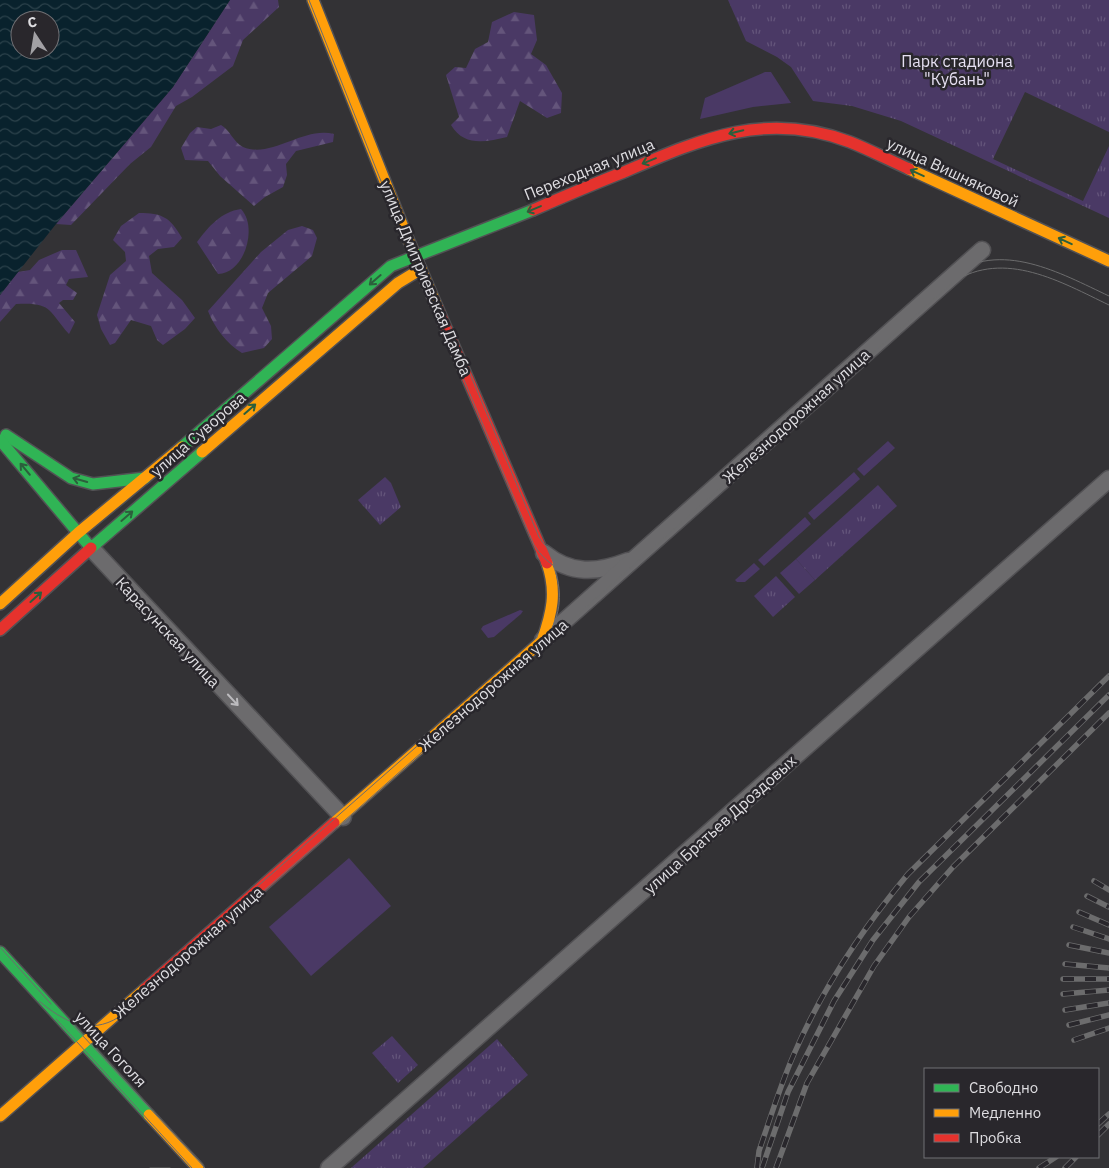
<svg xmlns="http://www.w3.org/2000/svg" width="1109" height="1168" font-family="'IBM Plex Sans',sans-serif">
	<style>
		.grass { fill: #4a3965 }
		.forest { fill: url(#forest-firs) }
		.park { fill: url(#park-tufts) }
		.water { fill: url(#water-waves); fill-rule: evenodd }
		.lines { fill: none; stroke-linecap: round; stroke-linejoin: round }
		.street-casing { stroke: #525154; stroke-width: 19 }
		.fast-casing { stroke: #525154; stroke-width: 14 }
		.slow-casing { stroke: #525154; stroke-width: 14 }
		.jam-casing { stroke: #525154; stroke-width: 14 }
		.street { stroke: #6c6b6d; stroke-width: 16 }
		.fast { stroke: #30b455; stroke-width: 11 }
		.slow { stroke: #ff9f0a; stroke-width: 11 }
		.jam { stroke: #e5322d; stroke-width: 11 }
		.tram { stroke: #6c6c6d; stroke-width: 1 }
		.rail-casing { stroke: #6c6c6d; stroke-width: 5.5 }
		.rail { stroke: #29272c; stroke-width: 4; stroke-dasharray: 11; stroke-linecap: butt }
		.oneway { stroke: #2c5f3c }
		.oneway2 { stroke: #bcbbbe }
		.labels { text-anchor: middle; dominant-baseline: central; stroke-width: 5; stroke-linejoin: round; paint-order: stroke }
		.park-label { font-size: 16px; fill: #e6e0f2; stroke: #29272c }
		.street-label { font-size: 16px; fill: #dedde1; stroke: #29272c }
	</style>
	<defs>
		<pattern id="forest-firs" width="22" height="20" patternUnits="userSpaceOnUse" patternTransform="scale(1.25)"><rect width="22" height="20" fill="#4a3965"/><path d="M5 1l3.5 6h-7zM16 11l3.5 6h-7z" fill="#64557b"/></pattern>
		<pattern id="park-tufts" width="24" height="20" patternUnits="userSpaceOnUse" patternTransform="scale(1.25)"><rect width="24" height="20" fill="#4a3965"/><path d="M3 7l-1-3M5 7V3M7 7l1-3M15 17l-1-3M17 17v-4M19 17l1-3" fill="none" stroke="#64557b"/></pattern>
		<pattern id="water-waves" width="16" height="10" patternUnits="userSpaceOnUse" patternTransform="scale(1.25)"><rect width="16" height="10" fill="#09222d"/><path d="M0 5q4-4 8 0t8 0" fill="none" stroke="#2c424b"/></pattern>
	</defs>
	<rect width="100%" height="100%" fill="#333235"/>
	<!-- grass -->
	<g class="grass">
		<polygon points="765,72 771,72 791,103 753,107 700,119 705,98"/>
		<polygon points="888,441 895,448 864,476 857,469"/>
		<polygon points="854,472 860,479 814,520 808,513"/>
		<polygon points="805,517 811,524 764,566 758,560"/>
		<polygon points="796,559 815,580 799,594 780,573"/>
		<polygon points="754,563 760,569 745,582 737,582 735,580"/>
		<polygon points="520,610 523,611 521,614 494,637 488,638 481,629 483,626"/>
		<polygon points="349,858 391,906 311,976 269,927"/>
	</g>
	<!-- forest -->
	<g class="forest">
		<polygon points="230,0 278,0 279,7 243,40 233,66 192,97 176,106 151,147 130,164 71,225 56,224 173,87"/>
		<path d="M 514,12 L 534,15 L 537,40 L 531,54 L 546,65 L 562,93 L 561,113 L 547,118 L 520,101 L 507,137 C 486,142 464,147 451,125 L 459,117 L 446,75 L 455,67 L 466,68 L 475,49 L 488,42 L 492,22 Z"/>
		<path d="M 221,125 C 230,130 234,143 243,147 C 272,159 303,126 334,134 L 333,142 L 296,151 L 286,164 L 287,175 L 283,187 L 265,197 L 254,206 L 220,176 L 208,161 L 185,160 L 181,148 L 190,133 L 197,127 L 211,129 Z"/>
		<path d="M 241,209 C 258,227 245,273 218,274 L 197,242 C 209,226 221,212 241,209 Z"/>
		<path d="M 139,213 C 162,213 170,217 182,238 L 174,247 L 158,249 L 149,256 L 152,273 L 182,300 L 195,318 L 185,329 L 163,345 L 157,340 L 151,326 L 131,320 L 115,343 L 110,345 L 101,329 L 97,315 L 110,275 L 126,261 L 125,252 L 113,240 L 121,226 Z"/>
		<path d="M 302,226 L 313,230 L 317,238 L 312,256 L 268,293 L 262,308 L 271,326 L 272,339 L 264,348 L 242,353 C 227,344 214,327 208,311 L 261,252 L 288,230 Z"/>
		<path d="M 62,250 L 76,250 L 88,277 L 69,279 L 66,285 L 77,293 L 73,300 L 63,300 L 59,303 L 75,322 L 69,334 C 48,310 52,302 16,304 L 0,322 L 0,295 L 18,272 L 30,270 L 39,260 Z"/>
	</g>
	<!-- park -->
	<g class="park">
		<polygon points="728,0 1109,0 1109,132 1025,92 993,159 1083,201 1109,146 1109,218 901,121 852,106 813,101 791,67 777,57 746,41"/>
		<polygon points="385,477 391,483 401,507 380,525 358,500"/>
		<polygon points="878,485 897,506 815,580 796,559"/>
		<polygon points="776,576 795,597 773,617 754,596"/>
		<polygon points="392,1036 418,1065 398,1083 372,1053"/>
		<polygon points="497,1039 528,1075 423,1168 351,1168"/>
	</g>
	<!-- water -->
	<path class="water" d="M 0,0 L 230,0 L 173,87 L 56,224 L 0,295 ZM 20,20 L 50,20 L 50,50 L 20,50 Z"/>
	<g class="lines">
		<!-- street casing -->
		<g class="street-casing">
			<g id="street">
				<polyline points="91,548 343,817"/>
				<path d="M 544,553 C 571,575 597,573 628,561"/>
				<polyline points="543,640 982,250"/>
				<polyline points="329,1168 1109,479"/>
			</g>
		</g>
		<!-- fast casing -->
		<g class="fast-casing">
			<g id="fast">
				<polyline points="6,435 71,478 93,484 145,478"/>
				<polyline points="0,440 91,548 202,452"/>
				<polyline points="182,447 391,266 533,210"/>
				<polyline points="0,952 149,1115"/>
			</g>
		</g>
		<!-- slow casing -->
		<g class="slow-casing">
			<g id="slow">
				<polyline points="313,0 405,232 437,307"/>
				<polyline points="909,169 1109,261"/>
				<polyline points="202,452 398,283 421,269"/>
				<polyline points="0,604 78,533 182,447"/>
				<path d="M 334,823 L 542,641 C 552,613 557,592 547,563"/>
				<polyline points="149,1115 198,1168"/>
				<polyline points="0,1116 145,989"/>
			</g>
		</g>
		<!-- jam casing -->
		<g class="jam-casing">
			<g id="jam">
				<path d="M 533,210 C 563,197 593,184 624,172 C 701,139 766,110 850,142 C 870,150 889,160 909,169"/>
				<polyline points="437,307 547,563"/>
				<polyline points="0,630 91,548"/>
				<polyline points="145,989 334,823"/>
			</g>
		</g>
		<!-- street -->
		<use href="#street" class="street"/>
		<!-- fast -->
		<use href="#fast" class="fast"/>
		<!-- slow -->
		<use href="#slow" class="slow"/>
		<!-- jam -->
		<use href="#jam" class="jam"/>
		<!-- tram -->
		<g class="tram">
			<path d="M 309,0 L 402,234 L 534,545 C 556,580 595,582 629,564"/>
			<path d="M 418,251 L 539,537 C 560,571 605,575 637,553"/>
			<path d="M 949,276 C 1001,239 1060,273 1109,296"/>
			<polyline points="726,473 852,362"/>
			<path d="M 546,638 C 562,615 563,590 553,565"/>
			<polyline points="192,944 506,668"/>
			<polyline points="0,947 51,1004"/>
			<path d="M 39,1001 C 63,1021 89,1036 119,1017 L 360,807 L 953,282 C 1005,249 1061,282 1109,305"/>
			<polyline points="56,1019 192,1168"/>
			<polyline points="71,1023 205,1168"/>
			<polyline points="150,1168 170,1168"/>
		</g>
		<!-- rail casing -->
		<g class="rail-casing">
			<g id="rail">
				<polyline points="1094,881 1109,890"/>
				<polyline points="1087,896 1109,907"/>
				<polyline points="1079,912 1109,925"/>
				<polyline points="1073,927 1109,939"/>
				<polyline points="1069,945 1109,953"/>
				<polyline points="1065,964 1109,968"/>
				<polyline points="1063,979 1109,979"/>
				<polyline points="1063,994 1109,990"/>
				<polyline points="1065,1010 1109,1003"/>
				<polyline points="1069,1025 1109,1015"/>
				<polyline points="1074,1040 1109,1028"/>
				<polyline points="1098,1124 1109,1114"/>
				<polyline points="1098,1135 1109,1124"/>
				<path d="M 757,1168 L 759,1151 C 770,1119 780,1086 794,1054 C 822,989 863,928 908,874 L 1109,676"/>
				<polyline points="762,1168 788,1092 834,1001 873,940 919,882 1109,695"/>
				<polyline points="776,1168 807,1083 874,966 909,917 953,867 1109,713"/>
				<polyline points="1039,1168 1056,1157"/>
				<polyline points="1065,1168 1076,1157"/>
			</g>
		</g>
		<!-- rail -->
		<use href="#rail" class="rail"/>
	</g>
	<!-- one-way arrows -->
	<defs><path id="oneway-shaft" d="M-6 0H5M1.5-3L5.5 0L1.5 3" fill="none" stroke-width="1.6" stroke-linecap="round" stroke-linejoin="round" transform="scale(1.25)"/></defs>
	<g class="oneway">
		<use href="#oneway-shaft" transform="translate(736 132) rotate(167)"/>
		<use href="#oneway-shaft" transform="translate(649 161) rotate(158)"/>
		<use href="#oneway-shaft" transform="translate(917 173) rotate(-155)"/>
		<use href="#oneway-shaft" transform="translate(534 209) rotate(157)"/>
		<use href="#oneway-shaft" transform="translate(1065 241) rotate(-155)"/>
		<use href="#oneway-shaft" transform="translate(375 280) rotate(139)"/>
		<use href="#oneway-shaft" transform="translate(250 409) rotate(-41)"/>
		<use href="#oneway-shaft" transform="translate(25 469) rotate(-130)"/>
		<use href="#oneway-shaft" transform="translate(80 480) rotate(-164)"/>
		<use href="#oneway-shaft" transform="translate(127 516) rotate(-41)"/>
		<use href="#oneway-shaft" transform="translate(36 597) rotate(-42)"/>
	</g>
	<use class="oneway2" href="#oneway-shaft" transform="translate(233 700) rotate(47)"/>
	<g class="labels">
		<!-- park labels -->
		<g class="park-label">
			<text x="957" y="61">Парк стадиона<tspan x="957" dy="18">"Кубань"</tspan></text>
		</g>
		<!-- street labels -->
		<g class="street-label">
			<text transform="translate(589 169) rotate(-22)">Переходная улица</text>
			<text transform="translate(953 172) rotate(25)">улица Вишняковой</text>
			<text transform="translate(426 278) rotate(67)">улица Дмитриевская Дамба</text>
			<text transform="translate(796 416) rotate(-42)">Железнодорожная улица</text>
			<text transform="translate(198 434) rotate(-41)">улица Суворова</text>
			<text transform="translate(168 632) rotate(47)">Карасунская улица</text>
			<text transform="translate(493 685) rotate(-41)">Железнодорожная улица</text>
			<text transform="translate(720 824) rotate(-42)">улица Братьев Дроздовых</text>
			<text transform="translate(188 952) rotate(-41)">Железнодорожная улица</text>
			<text transform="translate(111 1049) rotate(47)">улица Гоголя</text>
		</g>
	</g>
	<!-- legend -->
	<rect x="924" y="1068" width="175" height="90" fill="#29272c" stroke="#717074"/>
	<rect x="934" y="1084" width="25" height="8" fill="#30b455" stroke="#717074"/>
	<text x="969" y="1093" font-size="15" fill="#dedde1">Свободно</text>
	<rect x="934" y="1109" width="25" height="8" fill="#ff9f0a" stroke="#717074"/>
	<text x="969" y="1118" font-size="15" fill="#dedde1">Медленно</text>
	<rect x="934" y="1134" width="25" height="8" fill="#e5322d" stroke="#717074"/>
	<text x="969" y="1143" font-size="15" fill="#dedde1">Пробка</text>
	<!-- north arrow -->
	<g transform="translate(35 35) rotate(348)"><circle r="24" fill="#29272c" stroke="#717074"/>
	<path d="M0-4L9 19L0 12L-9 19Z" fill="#a2a1a5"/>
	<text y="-8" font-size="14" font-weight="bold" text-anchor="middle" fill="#dedde1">С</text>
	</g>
</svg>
